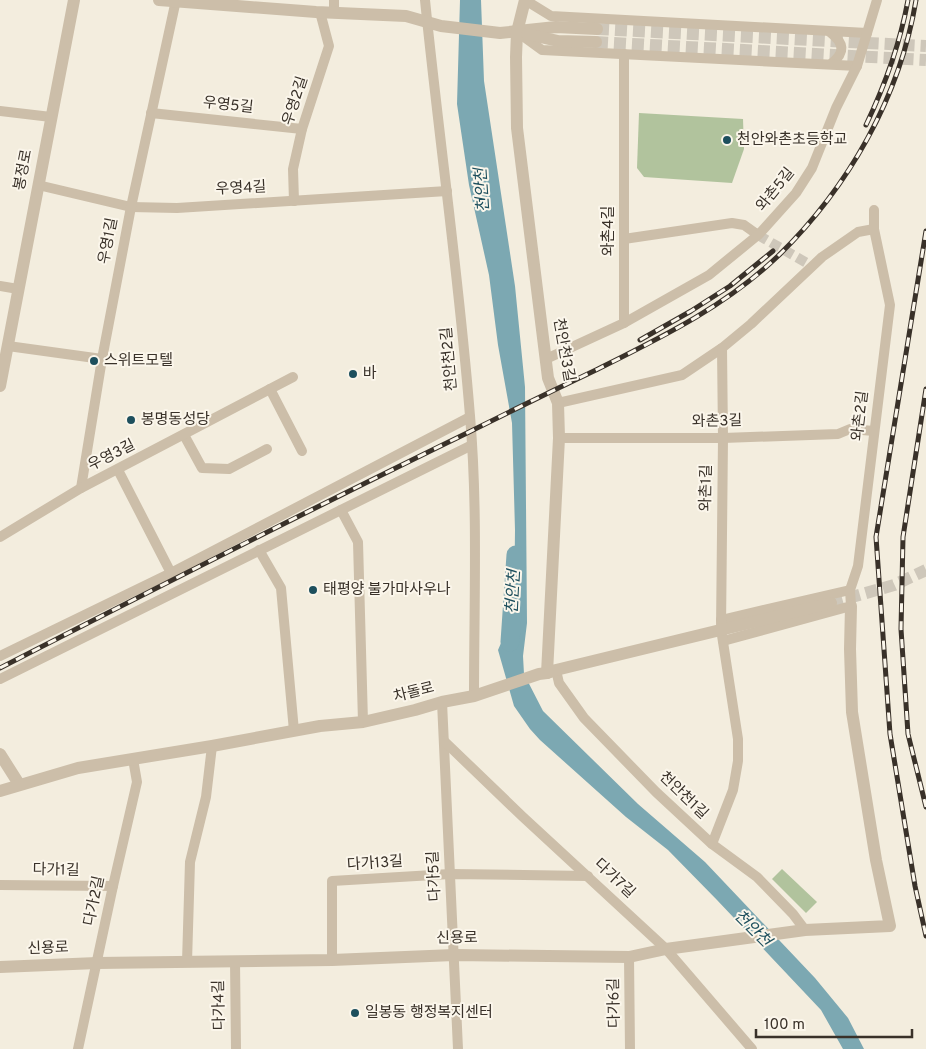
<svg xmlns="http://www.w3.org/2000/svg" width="926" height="1049" font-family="Overpass,'Noto Sans KR',sans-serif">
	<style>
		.green { fill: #b1c39d }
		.water { fill: #7ca8b2 }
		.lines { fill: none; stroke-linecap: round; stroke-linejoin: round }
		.river { stroke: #7ca8b2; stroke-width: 19 }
		.minor-tunnel { stroke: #cec7ba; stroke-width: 10; stroke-dasharray: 10 5; stroke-linecap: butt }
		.tertiary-tunnel { stroke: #cec7ba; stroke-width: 12; stroke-dasharray: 12 6; stroke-linecap: butt }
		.minor { stroke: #ccbea9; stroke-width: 10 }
		.tertiary { stroke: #ccbea9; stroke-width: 12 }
		.rail-casing { stroke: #393129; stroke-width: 5 }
		.rail { stroke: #fbf6eb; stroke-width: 3; stroke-dasharray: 9; stroke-linecap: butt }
		.poi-dot { fill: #1d4f5d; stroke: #fbf6eb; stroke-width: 2 }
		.labels { text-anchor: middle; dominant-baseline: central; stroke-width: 4; stroke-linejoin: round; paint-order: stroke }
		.street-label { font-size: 15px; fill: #393129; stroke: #fbf6eb }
		.poi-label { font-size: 15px; fill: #393129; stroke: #fbf6eb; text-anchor: start }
		.water-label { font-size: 16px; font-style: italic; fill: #1d4f5d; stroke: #fbf6eb }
	</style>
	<rect width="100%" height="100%" fill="#f3edde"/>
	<!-- green -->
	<g class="green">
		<polygon points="639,113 743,119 744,149 732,183 644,177 637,168"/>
		<polygon points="782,869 817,902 806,913 772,879"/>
	</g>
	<!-- water -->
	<polygon class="water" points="460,0 481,0 484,81 515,286 525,387 527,623 523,656 524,674 543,711 638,804 705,862 815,978 848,1018 864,1049 843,1049 821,1010 717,900 668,850 626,817 540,740 530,729 514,706 498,650 514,613 515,530 512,423 498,345 489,275 469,185 457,104"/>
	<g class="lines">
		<!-- river -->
		<polyline class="river" points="510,642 516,555"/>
		<!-- minor-tunnel -->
		<polyline class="minor-tunnel" points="758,235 812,266"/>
		<!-- tertiary-tunnel -->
		<g class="tertiary-tunnel">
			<polyline points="597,29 926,46"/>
			<polyline points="596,42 926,60"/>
			<polyline points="831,603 894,585 926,570"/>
		</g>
		<!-- minor -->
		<g class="minor">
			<polyline points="334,0 334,13"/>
			<path d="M 425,0 C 439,139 459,277 470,416 C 478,509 474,603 474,696"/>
			<polyline points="525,0 551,16 867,33"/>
			<path d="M 830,32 C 844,43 846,52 831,64"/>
			<polyline points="520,34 542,50 857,66"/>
			<polyline points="0,111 51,117"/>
			<polyline points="151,113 302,129"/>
			<polyline points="38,185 131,207 177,208 447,191"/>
			<polyline points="294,201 293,169 302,129 329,46 320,12"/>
			<polyline points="624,239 732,223 744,225 758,235 761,232 796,193 812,168 836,108 857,66 877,0"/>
			<polyline points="0,286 18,289"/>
			<polyline points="624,323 709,275 758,235"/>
			<polyline points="8,346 102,359"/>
			<polyline points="546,359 624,323 624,54"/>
			<polyline points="270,389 302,451"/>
			<polyline points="558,403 682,375 722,348 751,324 822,257 858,232 874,229"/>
			<polyline points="184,435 202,468 229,469 267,449"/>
			<polyline points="559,438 723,438 838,434 850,429 874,431"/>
			<polyline points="118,470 171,573"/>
			<polyline points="81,488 102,359 131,207 176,0"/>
			<polyline points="341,510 358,542 363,722"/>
			<polyline points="0,537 81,488 293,377"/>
			<polyline points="259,550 281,588 294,731"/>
			<polyline points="721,620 850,590"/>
			<polyline points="723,641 851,606 850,590 858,566 890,305 874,229 874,210"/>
			<polyline points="0,656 171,573 470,417"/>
			<polyline points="556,670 559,683 584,718 656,792 712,844 757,877 793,914 805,930"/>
			<polyline points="0,679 472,445"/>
			<polyline points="442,702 458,1049"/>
			<polyline points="444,741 523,817 666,949 752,1049"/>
			<polyline points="712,844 733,790 738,761 738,739 721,629 723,438 722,348"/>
			<polyline points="0,885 113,886"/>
			<polyline points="629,957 630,1049"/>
			<polyline points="332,960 332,881 450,874 588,876"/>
			<polyline points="235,961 236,1049"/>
			<polyline points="187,962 190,862 206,797 212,746"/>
			<polyline points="78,1049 113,886 137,782 133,759"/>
		</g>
		<!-- tertiary -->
		<g class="tertiary">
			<polyline points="159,0 316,12 406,16 441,26 500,33 556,27 597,29"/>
			<polyline points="525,0 517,32 516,57 517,128 548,378 558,403 559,438 547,673"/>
			<polyline points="527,34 558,41 596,42"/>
			<polyline points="0,386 74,0"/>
			<polyline points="0,754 19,784"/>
			<polyline points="0,791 78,768 212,746 320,726 363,722 415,710 442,702 474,696 539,674 547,673 556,670 831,603"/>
			<polyline points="0,967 97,963 332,960 454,955 629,957 666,949 805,930 890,926 876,860 852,712 850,649 851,606"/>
		</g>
		<!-- rail casing -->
		<g class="rail-casing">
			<g id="rail">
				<path d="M 866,125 C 885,85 900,44 908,0"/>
				<polyline points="926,231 876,537 890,734 915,886 926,936"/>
				<polyline points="640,340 691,311 730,286 773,251"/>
				<polyline points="926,389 903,537 901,629 908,734 926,807"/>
				<path d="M 0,668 C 154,589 309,510 465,434 C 509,412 554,390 598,369 C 662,337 726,306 778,256 C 848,188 900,97 916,0"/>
			</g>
		</g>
		<!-- rail -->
		<use href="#rail" class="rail"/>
	</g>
	<!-- markers -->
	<g class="poi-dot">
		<circle cx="727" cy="140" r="5"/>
		<circle cx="94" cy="361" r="5"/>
		<circle cx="353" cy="374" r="5"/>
		<circle cx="131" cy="420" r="5"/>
		<circle cx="313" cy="590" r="5"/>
		<circle cx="355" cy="1013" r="5"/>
	</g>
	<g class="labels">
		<!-- street labels -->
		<g class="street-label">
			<text transform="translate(296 101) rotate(-72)">우영2길</text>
			<text transform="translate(228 106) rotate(6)">우영5길</text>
			<text transform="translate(24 170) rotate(-79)">봉정로</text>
			<text transform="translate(241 189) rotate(-3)">우영4길</text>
			<text transform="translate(776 190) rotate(-51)">와촌5길</text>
			<text transform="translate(609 231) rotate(-90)">와촌4길</text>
			<text transform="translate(109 241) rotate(-79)">우영1길</text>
			<text transform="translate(563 350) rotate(80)">천안천3길</text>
			<text transform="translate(450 359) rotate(-95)">천안천2길</text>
			<text transform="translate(861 416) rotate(-83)">와촌2길</text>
			<text transform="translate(717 422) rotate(-1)">와촌3길</text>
			<text transform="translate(112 456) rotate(-27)">우영3길</text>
			<text transform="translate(707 488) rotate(-89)">와촌1길</text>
			<text transform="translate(414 693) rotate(-14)">차돌로</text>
			<text transform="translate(683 796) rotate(44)">천안천1길</text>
			<text transform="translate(375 864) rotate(-4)">다가13길</text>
			<text transform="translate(56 871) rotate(1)">다가1길</text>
			<text transform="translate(435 876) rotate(-93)">다가5길</text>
			<text transform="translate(614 879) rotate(43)">다가7길</text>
			<text transform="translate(95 901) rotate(-78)">다가2길</text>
			<text transform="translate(457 939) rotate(-1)">신용로</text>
			<text transform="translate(48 949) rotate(-2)">신용로</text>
			<text transform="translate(615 1003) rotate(-91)">다가6길</text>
			<text transform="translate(220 1005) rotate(-91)">다가4길</text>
		</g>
		<!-- poi labels -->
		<g class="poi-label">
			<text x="737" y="140">천안와촌초등학교</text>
			<text x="104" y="361">스위트모텔</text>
			<text x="363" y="374">바</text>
			<text x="141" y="420">봉명동성당</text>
			<text x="323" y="590">태평양 불가마사우나</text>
			<text x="365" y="1013">일봉동 행정복지센터</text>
		</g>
		<!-- water labels -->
		<g class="water-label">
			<text transform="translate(483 190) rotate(-94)">천안천</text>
			<text transform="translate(514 592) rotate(-87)">천안천</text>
			<text transform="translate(752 929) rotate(45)">천안천</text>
		</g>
	</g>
	<!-- scale -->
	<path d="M756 1029v8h156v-8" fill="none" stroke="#393129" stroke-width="2.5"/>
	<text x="764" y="1029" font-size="15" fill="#393129" stroke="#fbf6eb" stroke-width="4" paint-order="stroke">100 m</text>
</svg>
